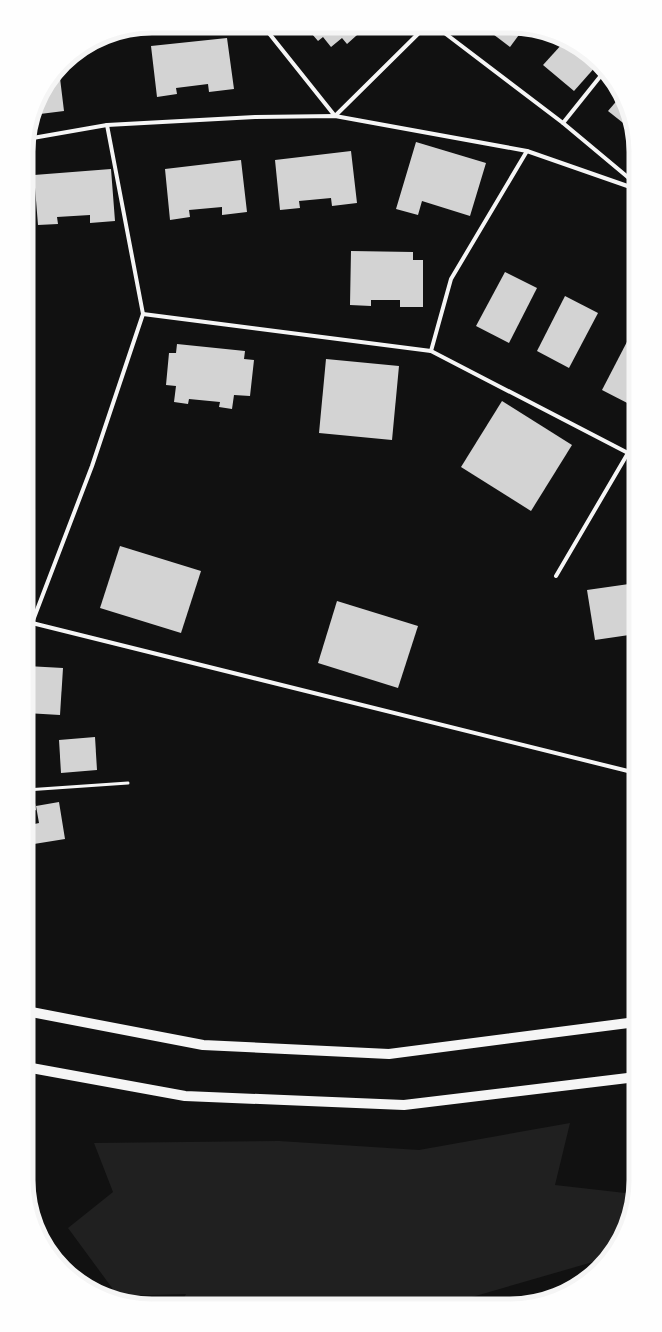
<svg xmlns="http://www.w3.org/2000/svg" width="662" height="1332" font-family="'DejaVu Sans',sans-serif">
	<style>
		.green { fill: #202020 }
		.building { fill: #d3d3d3 }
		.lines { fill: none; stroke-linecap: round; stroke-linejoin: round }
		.service { stroke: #f5f5f5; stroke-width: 3 }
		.minor { stroke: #f5f5f5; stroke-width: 4 }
		.primary { stroke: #f5f5f5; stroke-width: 10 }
		.rim { fill: none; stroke: #f5f5f5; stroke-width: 5 }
	</style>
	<rect width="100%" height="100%" fill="#111"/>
	<!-- green -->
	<polygon class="green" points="570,1123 555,1185 634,1194 626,1228 610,1257 441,1306 180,1305 186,1294 118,1296 68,1228 113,1192 94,1143 279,1141 419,1150"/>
	<!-- building -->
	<g class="building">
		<polygon points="306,27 366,27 347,44 342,38 331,47 323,37 318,41"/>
		<polygon points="485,28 524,28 510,47"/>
		<polygon points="227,38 234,89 209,92 208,84 176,88 177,94 157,97 151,46"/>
		<polygon points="563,43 584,53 597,65 574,91 543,65"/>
		<polygon points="59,70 64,111 40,114 39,106 36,107 39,96"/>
		<polygon points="620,97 629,112 632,130 608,111"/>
		<polygon points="416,142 486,163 470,216 422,201 418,215 396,209"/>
		<polygon points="351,151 357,203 332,206 331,198 299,201 300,208 280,210 275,160"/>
		<polygon points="241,160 247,212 222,215 222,207 189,210 190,217 170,220 165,169"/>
		<polygon points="111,169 115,221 90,223 90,215 57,217 58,224 38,225 34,175"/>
		<polygon points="351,251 413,252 413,260 423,260 423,307 400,307 400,300 371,300 371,306 350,305"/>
		<polygon points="505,272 537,288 509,343 476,326"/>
		<polygon points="636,279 636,299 628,295"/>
		<polygon points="565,296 598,313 569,368 537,351"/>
		<polygon points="630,336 636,339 636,405 635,407 602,390"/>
		<polygon points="177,344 245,351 244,359 254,360 250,396 234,395 232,409 219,407 220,402 189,399 188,404 174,402 176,386 166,385 169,353 176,353"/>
		<polygon points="326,359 399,366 392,440 319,433"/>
		<polygon points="502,401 572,445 531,511 461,467"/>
		<polygon points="120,546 201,571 181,633 100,608"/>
		<polygon points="636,583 636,634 595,640 587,590"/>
		<polygon points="337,601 418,626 398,688 318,663"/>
		<polygon points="27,666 63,668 60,715 26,713"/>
		<polygon points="95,737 97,770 61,773 59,740"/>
		<polygon points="34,796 36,810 27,812 26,797"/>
		<polygon points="59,802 65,839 34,844 30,825 39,823 36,806"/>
	</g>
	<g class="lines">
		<!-- service -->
		<polyline class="service" points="26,790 128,783"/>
		<!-- minor -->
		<g class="minor">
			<polyline points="264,27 335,116"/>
			<polyline points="438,28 563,123 636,184"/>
			<polyline points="335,116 424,28"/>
			<polyline points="563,123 603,73"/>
			<polyline points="27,139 107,125 255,117 335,116 527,151 636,189"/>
			<polyline points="143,314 431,351 628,453"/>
			<polyline points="431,351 451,279 527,151"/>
			<polyline points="556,576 628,453 636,443"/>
			<polyline points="32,623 636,773"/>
			<polyline points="27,624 32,623 92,466 143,314 107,125"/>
		</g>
		<!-- primary -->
		<g class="primary">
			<polyline points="26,1011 203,1045 389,1054 636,1022"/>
			<polyline points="26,1067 185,1096 404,1105 636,1077"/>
		</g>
	</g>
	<!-- crop -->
	<path d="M0 0H662V1332H0ZM152 33H510A119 119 0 0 1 629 152V1180A119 119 0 0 1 510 1299H152A119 119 0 0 1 33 1180V152A119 119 0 0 1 152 33Z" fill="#fefefe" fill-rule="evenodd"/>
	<path class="rim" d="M152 33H510A119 119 0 0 1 629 152V1180A119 119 0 0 1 510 1299H152A119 119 0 0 1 33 1180V152A119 119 0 0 1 152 33Z"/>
</svg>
